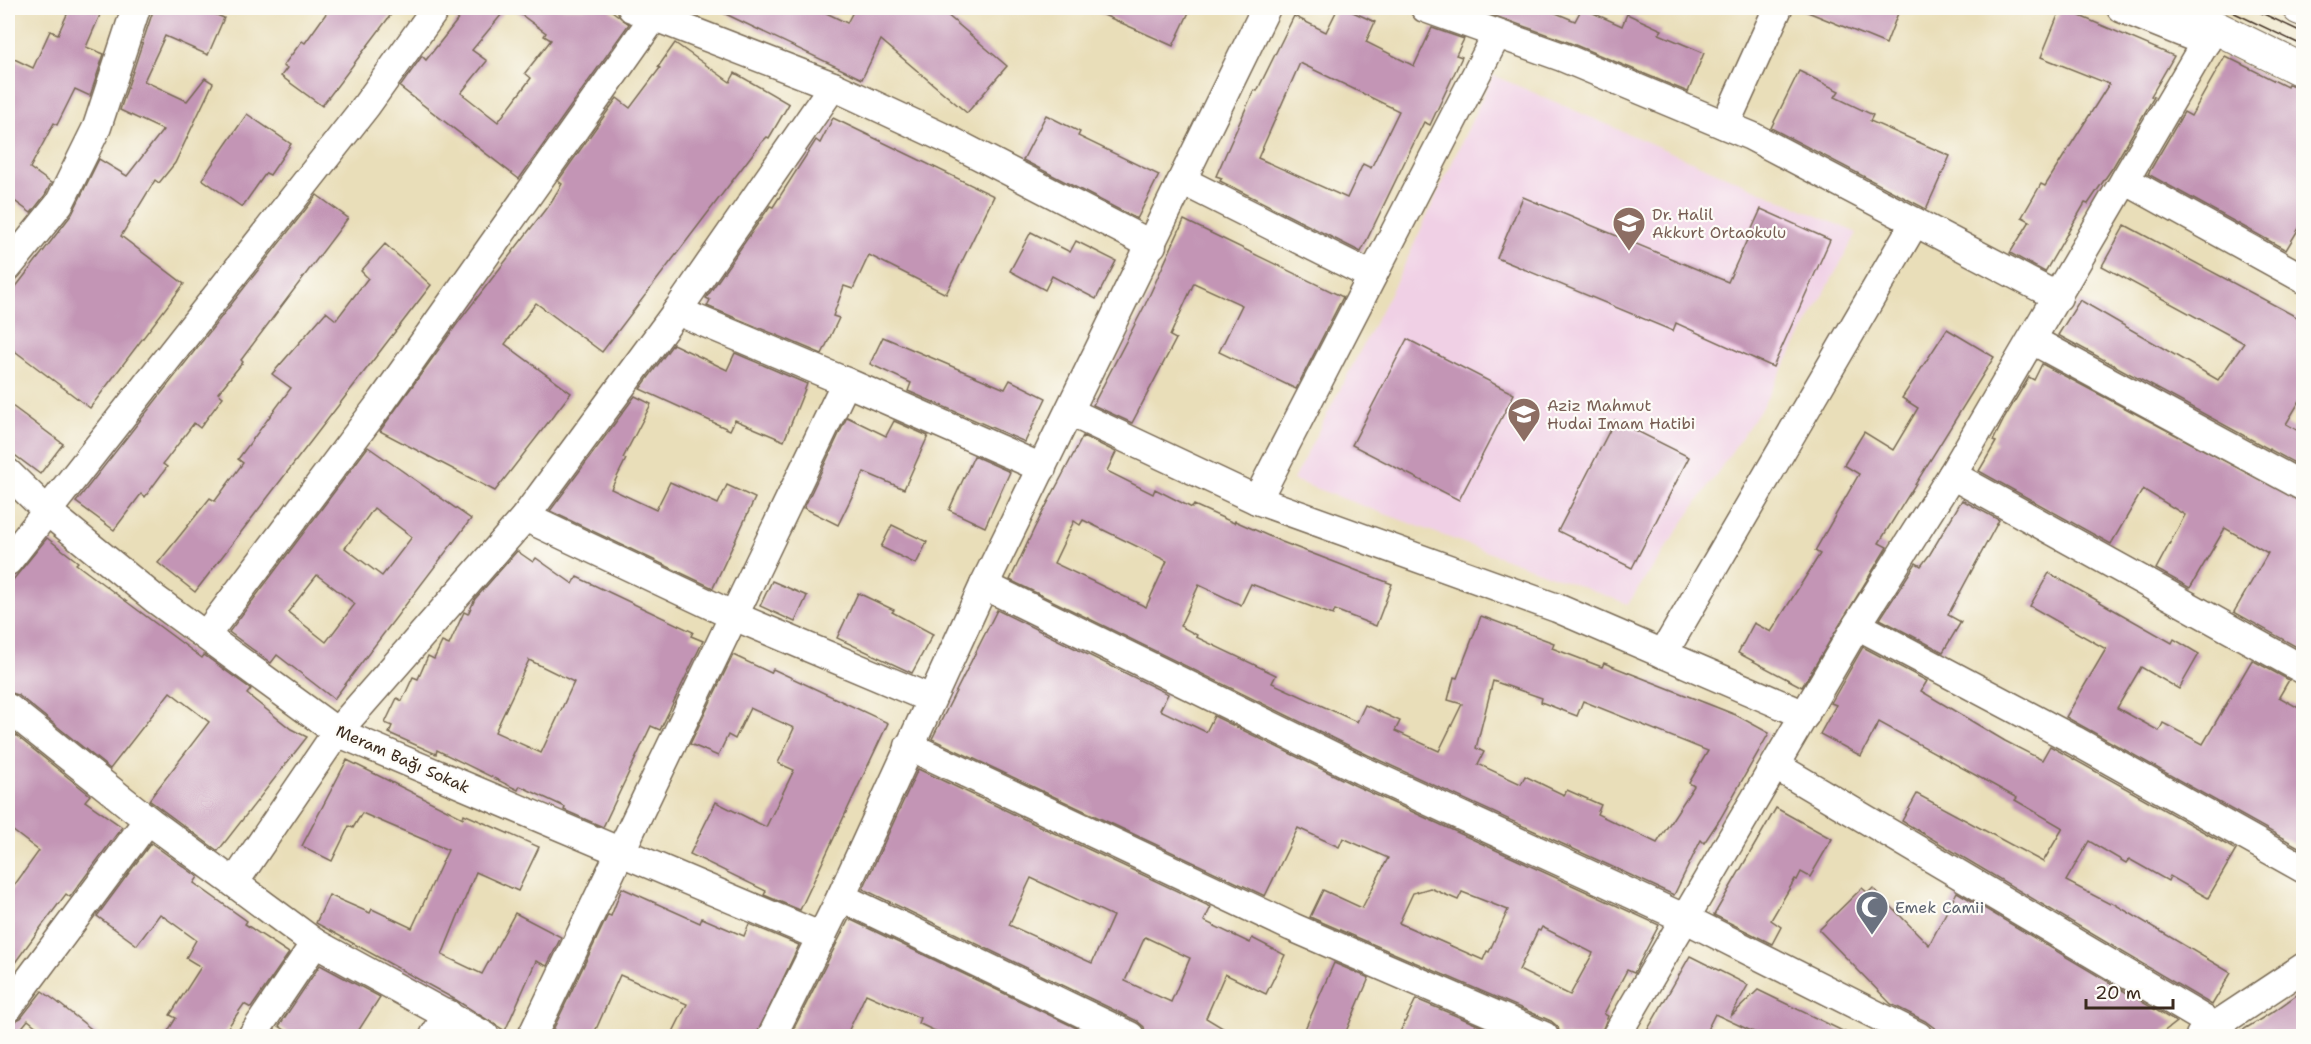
<svg xmlns="http://www.w3.org/2000/svg" width="2311" height="1044" font-family="'Shantell Sans',sans-serif">
	<style>
		.built { fill: #f0d0e5 }
		.building { fill: #c395b5; fill-rule: evenodd }
		.lines { fill: none; stroke-linecap: round; stroke-linejoin: round }
		.minor-casing { stroke: #786954; stroke-width: 31 }
		.primary-casing { stroke: #786954; stroke-width: 35 }
		.minor { stroke: #fff; stroke-width: 28 }
		.primary { stroke: #fff; stroke-width: 33 }
		.tram { stroke: #3b2a1e; stroke-width: 1.5 }
		.labels { text-anchor: middle; dominant-baseline: central; stroke-width: 4.5; stroke-linejoin: round; paint-order: stroke }
		.education-label { font-size: 16px; fill: #785e54; stroke: #fdfcf7; text-anchor: start }
		.street-label { font-size: 16px; fill: #3b2a1e; stroke: #fdfcf7 }
		.worship-label { font-size: 16px; fill: #5b616d; stroke: #fdfcf7; text-anchor: start }
	</style>
	<rect width="100%" height="100%" fill="#fdfcf7"/>
	<filter id="ink" filterUnits="userSpaceOnUse"><feTurbulence type="fractalNoise" baseFrequency=".0167" numOctaves="2"/><feDisplacementMap in="SourceGraphic" scale="12" xChannelSelector="R" yChannelSelector="G"/><feConvolveMatrix kernelMatrix="1 2 1 2 8 2 1 2 1" color-interpolation-filters="sRGB"/></filter>
	<filter id="wash" filterUnits="userSpaceOnUse"><feTurbulence type="fractalNoise" baseFrequency=".008" numOctaves="4" result="noise"/><feDisplacementMap in="SourceGraphic" scale="24" xChannelSelector="R" yChannelSelector="G"/><feGaussianBlur stdDeviation="1.35" result="paint"/><feColorMatrix in="noise" values="0 0 0 0 0 0 0 0 0 0 0 0 0 0 0 0 0 1.4 0 .05"/><feComposite in="paint" operator="in"/></filter>
	<g filter="url(#wash)">
		<rect width="100%" height="100%" fill="#e9deb9"/>
		<!-- built -->
		<polygon class="built" points="1493,75 1857,233 1762,407 1628,604 1293,480 1402,270"/>
		<g id="blocks">
			<!-- building -->
			<g class="building">
				<polygon points="70,8 103,8 86,47 104,54 90,96 75,89 57,125 54,123 30,168 51,183 45,195 31,213 13,200 8,211 8,56 33,68 50,31 58,34"/>
				<polygon points="154,8 200,8 224,18 208,55 165,36 144,81 187,101 205,78 213,83 175,163 159,183 155,180 121,236 184,284 90,408 8,346 8,297 72,214 99,159 127,176 163,130 120,110"/>
				<polygon points="330,8 396,8 322,106 281,76 287,68 283,66 302,41 305,43"/>
				<polygon points="467,8 507,8 472,50 487,61 461,93 498,122 531,78 525,73 551,40 544,36 546,33 512,8 608,8 629,24 519,179 400,87 422,56 426,60"/>
				<polygon points="713,8 816,8 847,23 855,8 939,8 1007,66 967,113 881,40 862,79"/>
				<polygon points="1088,8 1191,8 1173,46"/>
				<path d="M 1338,8 L 1344,8 L 1375,22 L 1366,42 L 1414,66 L 1432,28 L 1464,39 L 1456,55 L 1462,57 L 1430,125 L 1424,122 L 1361,252 L 1220,181 L 1222,178 L 1216,176 L 1254,90 L 1257,91 L 1294,16 L 1326,32 ZM 1300,63 L 1399,111 L 1371,168 L 1363,164 L 1347,198 L 1258,158 Z"/>
				<polygon points="1473,8 1544,8 1575,21 1582,8 1622,26 1627,14 1662,30 1659,34 1704,53 1688,92 1568,42"/>
				<polygon points="1798,8 1900,8 1886,44"/>
				<polygon points="2061,8 2174,56 2151,96 2154,97 2113,167 2088,204 2085,203 2045,272 2010,253 2030,221 2022,217 2041,184 2045,186 2109,84 2041,57"/>
				<polygon points="675,43 730,82 735,73 789,104 769,138 767,137 761,143 602,352 536,303 505,344 571,393 495,491 380,431 457,324 551,202 562,184 558,181 617,98 630,108 660,68 658,67"/>
				<polygon points="2225,56 2287,87 2288,84 2304,89 2304,220 2286,250 2148,174 2184,112 2191,116"/>
				<polygon points="1799,71 1839,91 1835,97 1873,115 1870,121 1950,156 1926,209 1771,128"/>
				<polygon points="247,114 291,144 270,175 266,173 242,207 202,179"/>
				<polygon points="1046,115 1080,132 1078,136 1159,175 1137,219 1023,160"/>
				<polygon points="833,118 994,196 946,294 869,255 853,289 844,286 833,316 839,318 822,354 707,306 710,300 706,298 770,206 773,207 816,140 820,143"/>
				<polygon points="317,195 348,218 241,360 243,362 218,393 223,397 200,428 194,423 163,464 167,467 145,497 141,494 114,530 76,502"/>
				<polygon points="1523,197 1728,282 1761,209 1830,240 1773,367 1676,323 1673,331 1497,258"/>
				<polygon points="1184,220 1343,297 1296,389 1219,352 1242,305 1194,283 1170,336 1176,339 1132,423 1093,405 1145,305"/>
				<polygon points="2125,225 2304,321 2304,394 2286,424 2304,434 2304,468 2058,335 2080,300 2218,380 2244,343 2102,266"/>
				<polygon points="1031,232 1070,252 1076,241 1116,261 1096,299 1052,276 1045,290 1010,271"/>
				<polygon points="385,244 431,285 195,592 158,563 210,498 215,501 243,463 238,459 291,388 272,374 326,312 336,320 368,278 361,271"/>
				<polygon points="1947,329 1994,357 1879,543 1887,547 1802,687 1738,653 1754,623 1771,632 1820,554 1815,551 1859,474 1844,465 1864,432 1893,450 1918,408 1902,398"/>
				<polygon points="883,337 1005,389 1010,380 1046,398 1025,442 908,391 911,383 870,364"/>
				<polygon points="1407,339 1514,394 1459,500 1352,445"/>
				<polygon points="673,344 727,370 735,353 807,384 784,441 735,420 730,430 640,389"/>
				<polygon points="2042,364 2304,503 2304,651 2234,612 2268,553 2225,528 2190,588 2156,569 2185,515 2143,489 2111,544 1979,471 1996,442 1993,441 2004,419 2029,377 2034,380"/>
				<polygon points="635,396 651,404 623,458 626,459 611,489 656,510 670,482 718,504 727,485 755,498 713,588 550,511"/>
				<polygon points="8,403 63,444 40,474 8,450"/>
				<polygon points="847,417 886,436 894,421 928,436 904,489 864,472 838,525 804,508"/>
				<polygon points="1615,420 1689,457 1632,568 1558,531"/>
				<path d="M 1083,436 L 1116,452 L 1107,471 L 1153,494 L 1155,489 L 1192,508 L 1194,505 L 1234,523 L 1235,521 L 1282,542 L 1392,584 L 1376,626 L 1335,610 L 1333,615 L 1251,584 L 1241,605 L 1199,585 L 1180,626 L 1197,635 L 1196,637 L 1276,675 L 1272,683 L 1357,722 L 1365,705 L 1400,721 L 1395,731 L 1439,751 L 1462,704 L 1448,700 L 1454,677 L 1457,678 L 1481,616 L 1554,643 L 1552,648 L 1602,667 L 1604,663 L 1736,715 L 1769,733 L 1720,819 L 1704,843 L 1701,840 L 1674,895 L 1368,755 L 1010,580 L 1035,527 ZM 1083,520 L 1167,561 L 1146,607 L 1054,563 L 1074,521 L 1080,525 ZM 1493,681 L 1542,698 L 1541,702 L 1577,716 L 1583,701 L 1708,751 L 1689,783 L 1694,786 L 1657,843 L 1597,814 L 1601,805 L 1567,790 L 1564,795 L 1525,776 L 1521,784 L 1478,764 L 1484,752 L 1476,748 Z"/>
				<path d="M 368,447 L 471,519 L 334,699 L 277,655 L 271,663 L 229,632 ZM 374,508 L 412,537 L 382,576 L 345,548 ZM 317,575 L 355,604 L 326,642 L 288,612 Z"/>
				<polygon points="974,456 1010,472 985,527 949,510"/>
				<polygon points="1962,500 1999,520 1948,615 1961,622 1943,652 1880,619 1916,563 1921,566 1930,554"/>
				<polygon points="892,525 927,542 916,564 881,547"/>
				<polygon points="47,538 78,562 76,564 202,658 204,655 251,689 247,694 291,729 307,737 218,851 149,800 209,722 170,692 110,769 18,695 8,692 8,586"/>
				<path d="M 517,551 L 533,562 L 536,558 L 573,584 L 577,577 L 693,632 L 691,636 L 703,641 L 660,730 L 651,726 L 603,827 L 564,810 L 565,807 L 520,786 L 518,790 L 437,750 L 436,754 L 389,733 L 392,726 L 385,723 L 397,698 L 402,701 L 413,677 L 418,679 L 428,656 L 434,659 L 442,642 L 449,645 L 464,612 L 468,614 L 475,599 ZM 529,660 L 574,682 L 541,753 L 495,732 Z"/>
				<polygon points="2049,573 2172,643 2174,639 2199,654 2179,689 2141,667 2117,708 2159,731 2163,723 2203,744 2252,660 2289,680 2279,697 2304,711 2304,850 2066,717 2106,649 2030,606"/>
				<polygon points="772,581 807,596 795,622 760,606"/>
				<polygon points="858,593 894,610 892,612 933,634 912,673 837,638"/>
				<path d="M 997,610 L 1168,694 L 1160,710 L 1206,732 L 1214,716 L 1354,785 L 1659,925 L 1634,973 L 1627,970 L 1604,1014 L 1608,1016 L 1600,1036 L 1560,1036 L 1558,1027 L 1551,1021 L 1310,917 L 1323,890 L 1362,908 L 1388,858 L 1343,838 L 1339,847 L 1298,828 L 1265,896 L 932,739 ZM 1430,888 L 1458,900 L 1462,892 L 1508,910 L 1489,952 L 1487,951 L 1483,960 L 1399,923 L 1413,893 ZM 1542,927 L 1593,953 L 1570,995 L 1519,970 L 1538,930 L 1540,931 Z"/>
				<polygon points="1863,647 1927,681 1921,691 2005,741 2042,760 2050,746 2236,850 2208,898 2170,876 2168,881 2129,859 2126,863 2089,841 2066,881 2110,904 2111,902 2231,973 2212,1005 1902,821 1917,794 2043,862 2063,828 2015,800 2017,798 1879,722 1861,756 1820,734 1836,705 1831,703"/>
				<polygon points="733,655 771,673 773,669 888,723 800,910 764,895 766,891 690,854 716,802 766,827 794,770 778,763 794,728 750,708 735,739 728,735 718,756 690,744"/>
				<polygon points="8,729 90,795 85,801 122,827 70,897 66,894 41,927 11,968 15,971 8,981 8,894 39,851 8,827"/>
				<polygon points="347,760 463,818 464,814 539,847 518,891 476,872 442,955 482,974 515,913 561,937 547,966 536,961 505,1031 456,1000 316,923 329,895 370,913 372,909 412,928 448,850 362,813 353,828 349,826 332,861 302,846"/>
				<path d="M 918,769 L 1211,907 L 1204,921 L 1250,943 L 1252,938 L 1285,955 L 1266,994 L 1225,974 L 1206,1018 L 1236,1036 L 1146,1036 L 1144,1027 L 1137,1021 L 863,889 ZM 1031,878 L 1113,916 L 1092,963 L 1009,925 ZM 1145,937 L 1190,958 L 1171,1002 L 1125,981 Z"/>
				<polygon points="1776,808 1832,839 1810,877 1801,872 1797,880 1795,879 1771,920 1781,927 1772,944 1714,915"/>
				<polygon points="151,843 198,877 194,883 247,921 245,924 289,953 251,1008 244,1004 222,1036 165,1036 176,1018 170,1015 201,967 186,958 196,940 160,914 137,945 97,916"/>
				<polygon points="622,888 700,923 702,918 744,936 749,924 799,945 756,1036 671,1036 687,1004 620,975 593,1036 550,1036 608,915 611,916"/>
				<polygon points="1862,888 1868,893 1873,888 1929,945 1957,892 2176,1022 2158,1036 1945,1036 1925,1021 1891,1004 1819,930"/>
				<polygon points="849,919 1093,1036 946,1036 918,1023 920,1018 866,994 846,1036 790,1036"/>
				<polygon points="1690,956 1748,985 1730,1017 1758,990 1853,1036 1762,1036 1715,1014 1704,1036 1644,1036"/>
				<polygon points="1334,963 1369,978 1344,1036 1302,1036"/>
				<polygon points="320,965 380,997 355,1036 294,1036 279,1026"/>
				<polygon points="2304,990 2304,1036 2233,1036 2274,1011"/>
				<polygon points="42,991 56,1001 100,1036 48,1036 28,1020 15,1036 8,1036 8,1024 21,1018"/>
				<polygon points="1416,999 1504,1036 1398,1036"/>
			</g>
		</g>
	</g>
	<g filter="url(#ink)">
		<use href="#blocks" fill-opacity="0" stroke="#786954" stroke-width="1.5"/>
		<g class="lines">
			<!-- minor casing -->
			<g class="minor-casing">
				<g id="minor">
					<polyline points="632,8 833,86 951,141 1152,245"/>
					<polyline points="1266,8 984,585 1361,770 1686,919 1918,1036"/>
					<polyline points="1425,8 1562,57 1751,136 2058,297"/>
					<polyline points="2121,8 2206,42"/>
					<polyline points="1725,125 1778,8"/>
					<polyline points="2125,180 2304,279"/>
					<polyline points="1183,181 1372,276"/>
					<polyline points="8,267 59,204 97,127 136,8"/>
					<polyline points="677,311 833,86"/>
					<polyline points="2032,340 2304,487"/>
					<polyline points="846,382 677,311 525,517 734,616 931,699"/>
					<polyline points="1070,412 1257,500 1557,608 1805,715"/>
					<polyline points="8,473 48,512 155,599 337,732 822,937"/>
					<polyline points="1952,475 2304,670"/>
					<polyline points="1257,500 1497,34"/>
					<polyline points="8,561 366,106 436,8"/>
					<polyline points="1857,625 2074,740 2304,869"/>
					<polyline points="206,635 383,400 654,17 655,8"/>
					<polyline points="1663,654 1915,222"/>
					<polyline points="8,708 148,820"/>
					<polyline points="909,746 1292,927 1544,1036"/>
					<polyline points="1776,766 2215,1026"/>
					<polyline points="841,897 1130,1036"/>
					<polyline points="315,943 234,883 337,732 525,517"/>
					<polyline points="8,1008 148,820 234,883"/>
					<polyline points="252,1036 315,943 485,1036"/>
					<polyline points="434,1036 448,1014"/>
					<polyline points="532,1036 846,382 1042,468"/>
					<polyline points="772,1036 841,897 984,585"/>
					<polyline points="1616,1036 1857,625 1952,475 2215,26"/>
					<polyline points="2200,1036 2304,967"/>
				</g>
			</g>
			<!-- primary casing -->
			<g class="primary-casing">
				<g id="primary">
					<polyline points="2176,8 2304,71"/>
					<polyline points="2299,8 2304,10"/>
				</g>
			</g>
			<!-- minor -->
			<use href="#minor" class="minor"/>
			<!-- primary -->
			<use href="#primary" class="primary"/>
			<!-- tram -->
			<g class="tram">
				<polyline points="2224,8 2304,46"/>
				<polyline points="2251,8 2304,33"/>
			</g>
		</g>
	</g>
	<!-- icons -->
	<defs>
		<g id="school-pin" transform="scale(1.725)"><path d="M0 17L-7.5 6A9.5 9.5 0 1 1 7.5 6Z" fill="#8d6e63" stroke="#fdfcf7"/><path d="M0-5L7-2L0 1L-7-2ZM-4 1L0 2.5L4 1V4Q0 6-4 4Z" fill="#fff"/></g>
		<g id="mosque-pin" transform="scale(1.725)"><path d="M0 17L-7.5 6A9.5 9.5 0 1 1 7.5 6Z" fill="#6b7280" stroke="#fdfcf7"/><path d="M3.5-4.9A6 6 0 1 0 3.5 4.9A5 5 0 1 1 3.5-4.9Z" fill="#fff"/></g>
	</defs>
	<g fill-rule="evenodd">
		<use href="#school-pin" x="1629" y="223"/>
		<use href="#school-pin" x="1524" y="414"/>
		<use href="#mosque-pin" x="1872" y="907"/>
	</g>
	<g class="labels">
		<!-- education labels -->
		<g class="education-label">
			<text x="1652" y="214">Dr. Halil<tspan x="1652" dy="18">Akkurt Ortaokulu</tspan></text>
			<text x="1547" y="405">Aziz Mahmut<tspan x="1547" dy="18">Hudai Imam Hatibi</tspan></text>
		</g>
		<!-- street labels -->
		<g class="street-label">
			<text transform="translate(403 759) rotate(24)">Meram Bağı Sokak</text>
		</g>
		<!-- worship labels -->
		<g class="worship-label">
			<text x="1895" y="907">Emek Camii</text>
		</g>
	</g>
	<!-- margin -->
	<rect width="2311" height="1044" fill="none" stroke="#fdfcf7" stroke-width="30"/>
	<!-- scale -->
	<path d="M2086 999v9h87v-9" fill="none" stroke="#3b2a1e" stroke-width="3"/>
	<text x="2095" y="999" font-size="18" fill="#3b2a1e" stroke="#fdfcf7" stroke-width="4.5" paint-order="stroke">20 m</text>
</svg>
